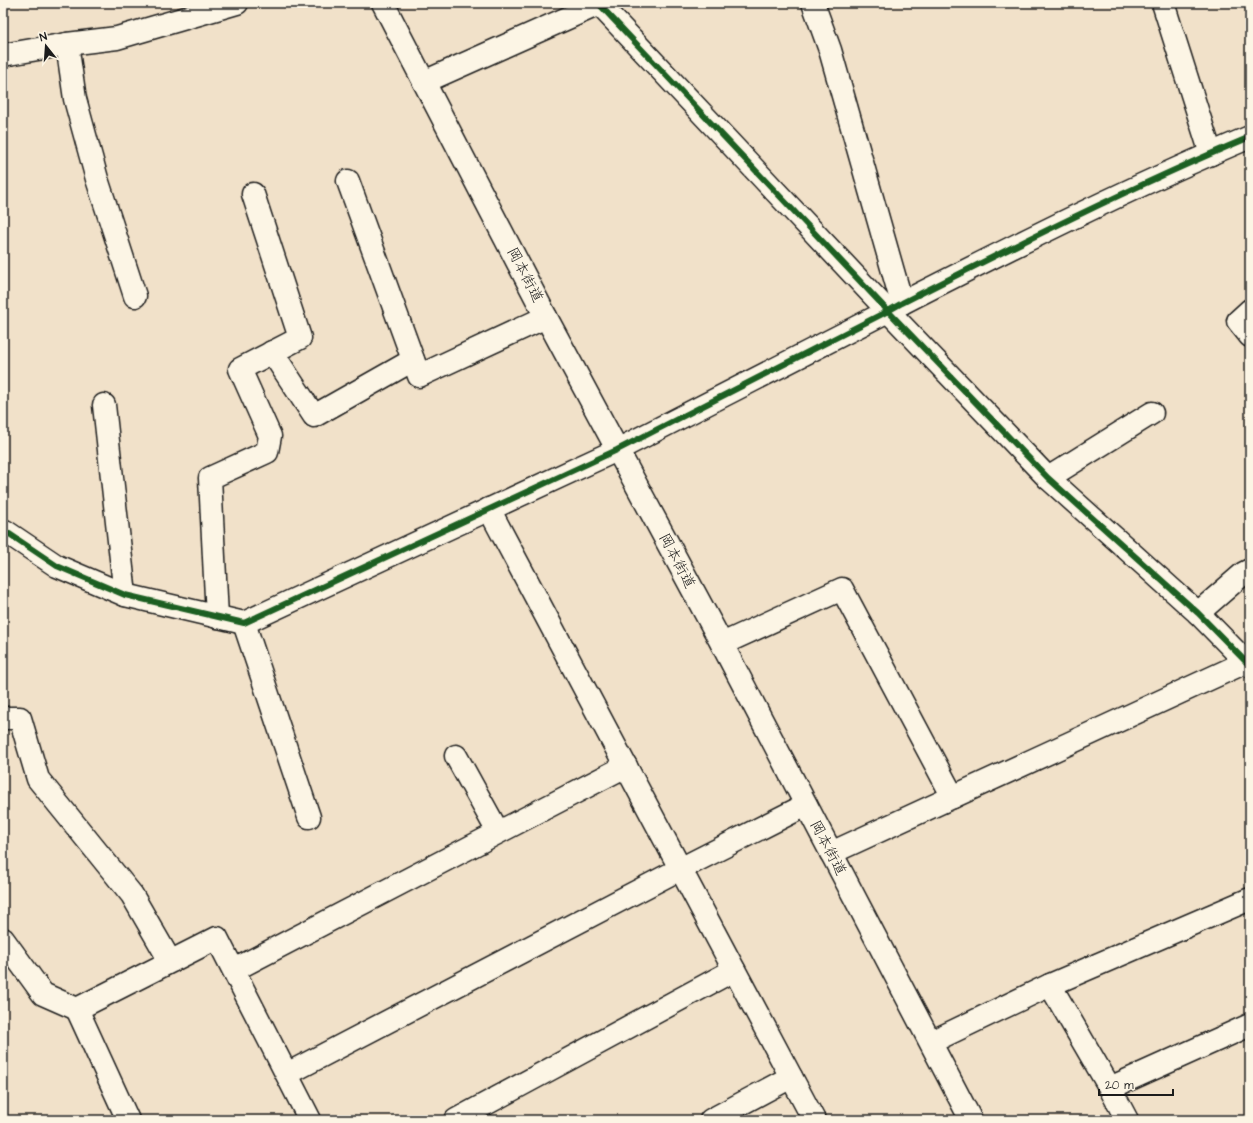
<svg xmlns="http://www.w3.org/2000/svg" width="1253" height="1123" font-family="'Architects Daughter','Klee One',sans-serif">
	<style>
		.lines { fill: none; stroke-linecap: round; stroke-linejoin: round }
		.minor-casing { stroke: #1c1c1c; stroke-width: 25 }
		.major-casing { stroke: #1c1c1c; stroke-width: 25 }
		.minor { stroke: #fcf5e5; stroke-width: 22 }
		.major { stroke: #fcf5e5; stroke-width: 22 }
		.cycleway-casing { stroke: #fcf5e5; stroke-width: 8 }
		.cycleway { stroke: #1b5e20; stroke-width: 6 }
		.labels { text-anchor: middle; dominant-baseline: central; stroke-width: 3.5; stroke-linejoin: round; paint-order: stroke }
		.street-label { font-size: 15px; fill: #1c1c1c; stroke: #fcf5e5 }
	</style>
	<rect width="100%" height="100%" fill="#f1e1c9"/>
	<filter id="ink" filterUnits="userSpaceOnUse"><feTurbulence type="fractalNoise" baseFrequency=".025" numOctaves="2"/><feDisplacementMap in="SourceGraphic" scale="8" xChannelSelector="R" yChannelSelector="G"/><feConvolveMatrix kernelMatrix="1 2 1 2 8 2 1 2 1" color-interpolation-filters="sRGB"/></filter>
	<g filter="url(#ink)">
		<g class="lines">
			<!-- minor casing -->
			<g class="minor-casing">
				<g id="minor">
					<polyline points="598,3 888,311 1048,478 1198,613 1250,666"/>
					<polyline points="813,3 830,50 902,303"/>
					<polyline points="1163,3 1211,154"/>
					<polyline points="67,44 75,99 97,179 135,296"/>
					<polyline points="3,55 67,44 117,38 237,3"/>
					<polyline points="424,82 599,4"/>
					<polyline points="348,181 419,376 546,317"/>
					<polyline points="1250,310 1238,321 1250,336"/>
					<polyline points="272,352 314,416 413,360"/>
					<polyline points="104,405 125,595"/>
					<polyline points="1048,478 1152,413"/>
					<polyline points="489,509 814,1120"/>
					<path d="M 3,531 L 5,531 L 57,566 L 125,595 L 244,623 L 617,450 L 888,311 L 902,303 C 1016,245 1131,187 1250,137"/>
					<polyline points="1198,613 1244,573 1250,570"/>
					<polyline points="217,617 210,478 267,452 270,436 240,369 300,338 253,194"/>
					<polyline points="244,623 309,817"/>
					<polyline points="722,644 842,589 953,797"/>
					<polyline points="3,718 20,718 38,779 132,895 170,961"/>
					<polyline points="456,756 498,832"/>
					<polyline points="831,853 1246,662"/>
					<polyline points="3,939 43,994 77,1009"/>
					<polyline points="234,970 626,766"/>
					<polyline points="1050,985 1110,1088 1127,1120"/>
					<polyline points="931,1042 1050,985 1250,899"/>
					<polyline points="287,1074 680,869 806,805"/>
					<polyline points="1110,1088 1250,1025"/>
					<polyline points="128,1120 77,1009 217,938 310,1120"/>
					<polyline points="456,1120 734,970"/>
					<polyline points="711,1120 791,1077"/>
				</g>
			</g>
			<!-- major casing -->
			<g class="major-casing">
				<polyline id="major" points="383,3 546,317 722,644 971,1120"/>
			</g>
			<!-- minor -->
			<use href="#minor" class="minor"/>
			<!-- major -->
			<use href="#major" class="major"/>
			<!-- cycleway casing -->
			<g class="cycleway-casing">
				<g id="cycleway">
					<polyline points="598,3 888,311 1048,478 1198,613 1250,666"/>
					<path d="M 3,531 L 5,531 L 57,566 L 125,595 L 244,623 L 617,450 L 888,311 L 902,303 C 1016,245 1131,187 1250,137"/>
				</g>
			</g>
			<!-- cycleway -->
			<use href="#cycleway" class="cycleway"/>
		</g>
	</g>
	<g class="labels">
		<!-- street labels -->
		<g class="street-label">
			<text transform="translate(525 275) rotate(62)">岡本街道</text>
			<text transform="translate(677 561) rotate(62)">岡本街道</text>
			<text transform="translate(828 848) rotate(62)">岡本街道</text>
		</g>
	</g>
	<!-- margin -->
	<rect width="1253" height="1123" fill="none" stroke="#fcf5e5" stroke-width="16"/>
	<rect x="8" y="8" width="1237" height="1107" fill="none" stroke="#1c1c1c" stroke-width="1.5" filter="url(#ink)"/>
	<!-- north arrow -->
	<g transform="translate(46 46) rotate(343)" stroke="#fcf5e5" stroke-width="3" paint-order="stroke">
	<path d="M0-3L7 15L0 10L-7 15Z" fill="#1c1c1c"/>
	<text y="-6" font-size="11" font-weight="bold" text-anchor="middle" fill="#1c1c1c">N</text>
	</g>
	<!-- scale -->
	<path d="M1099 1089v6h74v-6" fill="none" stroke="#1c1c1c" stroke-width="2"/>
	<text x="1105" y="1089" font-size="12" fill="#1c1c1c" stroke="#fcf5e5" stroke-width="3" paint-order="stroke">20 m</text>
</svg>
